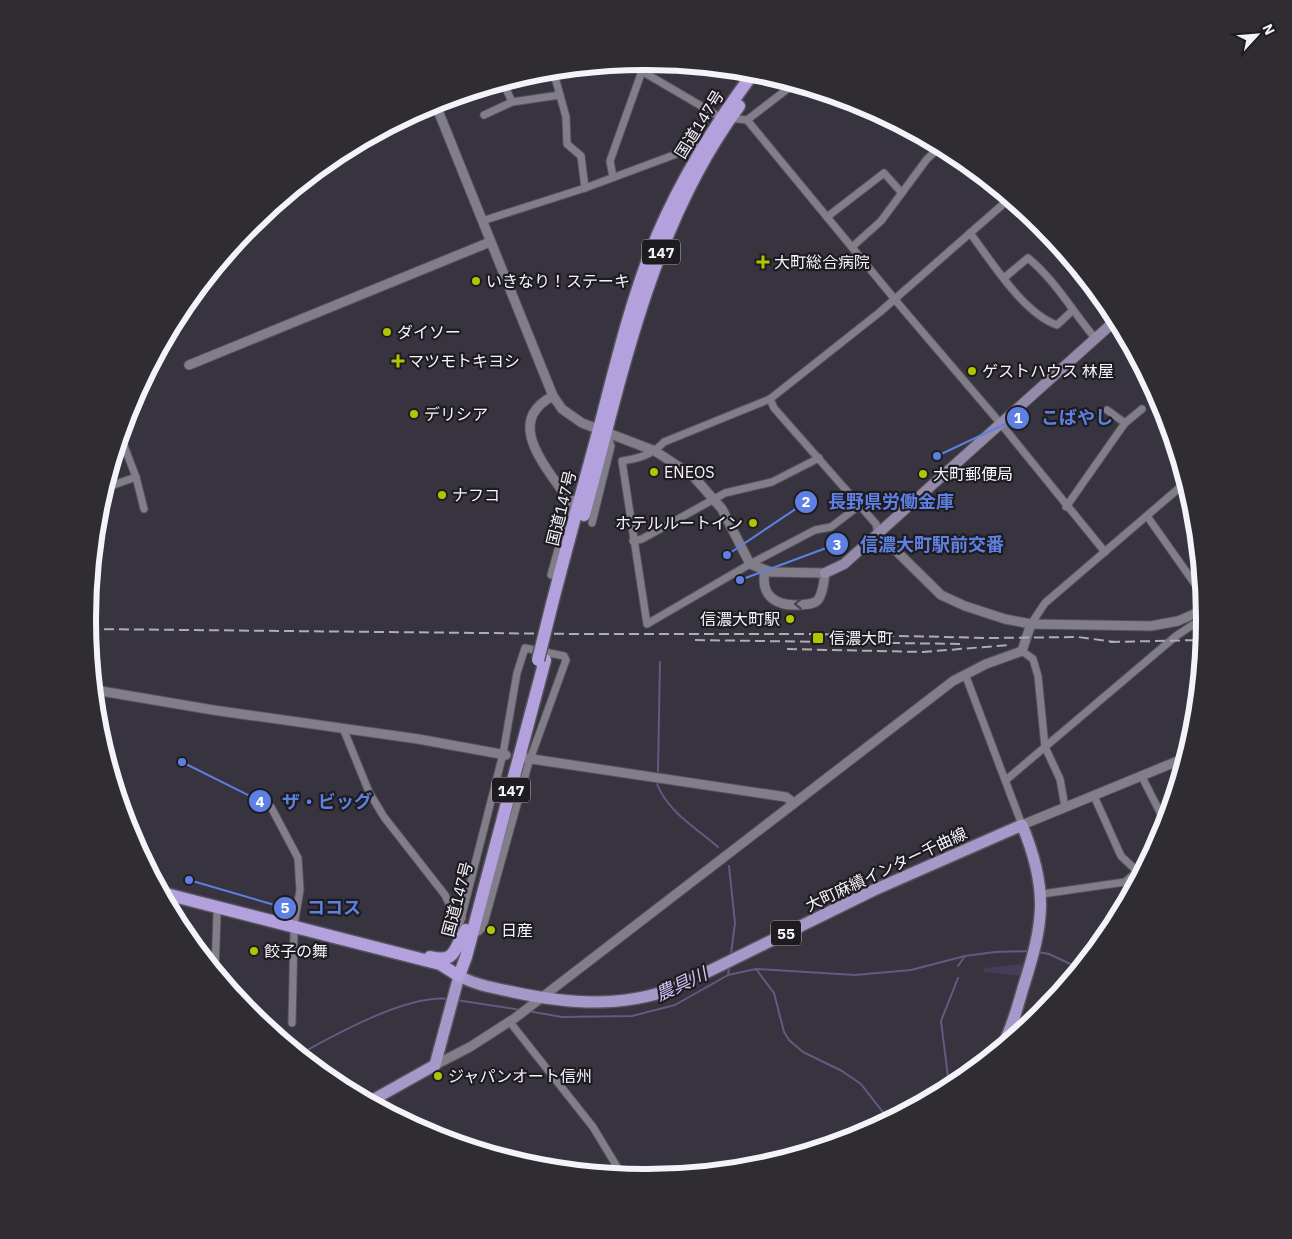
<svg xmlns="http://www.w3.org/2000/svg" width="1292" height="1239" font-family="'IBM Plex Sans','Noto Sans JP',sans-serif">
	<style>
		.green { fill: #453c5a }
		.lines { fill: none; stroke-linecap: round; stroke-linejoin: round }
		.stream { stroke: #645982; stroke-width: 2 }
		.minor-casing { stroke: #56535c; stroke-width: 9 }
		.tertiary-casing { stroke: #56535c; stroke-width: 11 }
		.secondary-casing { stroke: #56535c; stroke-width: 12 }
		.primary-casing { stroke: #56535c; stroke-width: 14 }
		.trunk-casing { stroke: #56535c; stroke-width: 15 }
		.minor { stroke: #817e8a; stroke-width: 7 }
		.tertiary { stroke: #817e8a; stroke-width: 9 }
		.secondary { stroke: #938ba9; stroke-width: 10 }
		.primary { stroke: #a698c8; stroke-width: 11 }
		.trunk { stroke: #b2a1dc; stroke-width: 12 }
		.rail { stroke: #aeacb4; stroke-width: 2; stroke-dasharray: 10 5; stroke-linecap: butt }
		.trunk-bridge-casing { stroke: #56535c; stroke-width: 15; stroke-linecap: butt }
		.trunk-bridge { stroke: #b2a1dc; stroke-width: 12 }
		.oneway { stroke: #413e46 }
		.poi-dot { fill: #b1c500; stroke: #1e1c21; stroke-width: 2 }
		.labels { text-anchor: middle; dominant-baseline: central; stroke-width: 4.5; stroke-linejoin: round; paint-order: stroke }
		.shield { fill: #1e1c21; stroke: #b4b2b9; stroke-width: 1 }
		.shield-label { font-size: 15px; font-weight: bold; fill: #f5f3fa }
		.street-label { font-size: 16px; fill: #f5f3fa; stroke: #1e1c21 }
		.poi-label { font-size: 16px; fill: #f5f3fa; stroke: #1e1c21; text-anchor: start }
		.water-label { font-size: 18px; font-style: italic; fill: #d2c4fb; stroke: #1e1c21 }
		.rim { fill: none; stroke: #f5f3fa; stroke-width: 6 }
		.leader { fill: none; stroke: #5e80e2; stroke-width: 2 }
		.callout-dot { fill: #5e80e2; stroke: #1e1c21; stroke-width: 2 }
		.mark-label { font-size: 15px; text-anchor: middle; font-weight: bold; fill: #fff }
		.callout-label { font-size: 18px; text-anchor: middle; font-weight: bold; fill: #5e80e2; stroke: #1e1c21; stroke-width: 4.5; stroke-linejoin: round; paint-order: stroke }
	</style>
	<rect width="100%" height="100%" fill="#37343f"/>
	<!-- green -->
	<polygon class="green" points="1024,964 1020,976 983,972 984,968"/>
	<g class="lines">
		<!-- stream -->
		<g class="stream">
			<polyline points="658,771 660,662"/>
			<path d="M 657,784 C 668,812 696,828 718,847"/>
			<polyline points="729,866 735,923 731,954"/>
			<polyline points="1037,952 1049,954 1079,968"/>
			<polyline points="958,966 965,956"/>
			<polyline points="756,969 774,993 784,1032 789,1040 803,1052 842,1071 861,1084 889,1120"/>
			<polyline points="728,975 729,968"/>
			<polyline points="456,1000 521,1010"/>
			<polyline points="528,1011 562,1017 632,1016 675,1005 728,975 756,969 855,975 911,970 965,956 995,952 1030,951"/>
			<path d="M 300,1054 C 336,1034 408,994 449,999"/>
			<polyline points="944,1090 948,1077 941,1021 958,978"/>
		</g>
		<!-- minor casing -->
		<g class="minor-casing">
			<g id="minor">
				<polyline points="614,64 633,66 720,117 747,120 794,84"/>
				<polyline points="553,70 566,117 567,144 581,156 585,188"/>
				<polyline points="503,82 512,102 560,95"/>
				<polyline points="484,115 512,102"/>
				<polyline points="747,120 902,308 1001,424 1105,552"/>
				<polyline points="613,177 610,161 642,71"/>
				<polyline points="827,217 884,173 902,193"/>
				<polyline points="482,221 585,188 690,149 704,146"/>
				<path d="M 970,233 C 992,262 1023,313 1057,325 L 1072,311"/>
				<polyline points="852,247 881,221 927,159 940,147"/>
				<path d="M 1004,278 L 1028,258 C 1055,280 1073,312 1095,338"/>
				<polyline points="770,399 774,408 876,524 878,533"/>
				<polyline points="1107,410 1125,423"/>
				<polyline points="121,438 136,477 144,509"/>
				<polyline points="105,488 136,477"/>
				<path d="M 860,505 L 831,527 L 815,530 L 750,564 L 647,624 L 622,461 C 640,458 652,455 664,442 L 770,399 L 880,312 L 1009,199"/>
				<polyline points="1066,507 1125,423 1142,409"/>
				<polyline points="1147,516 1202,594"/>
				<polyline points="592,523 611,446 607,434"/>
				<polyline points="633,541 642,539 725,493 772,482 819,458"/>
				<polyline points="551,575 572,499 563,492"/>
				<polyline points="1031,624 1045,603 1185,483"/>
				<polyline points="1022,651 1033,659 1038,676 1045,747 1060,779 1065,807"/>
				<polyline points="965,674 1022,825"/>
				<polyline points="343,728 369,792 384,817 445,895 453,912 462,918"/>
				<polyline points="1141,775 1165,822"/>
				<polyline points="1006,780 1176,636 1194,624 1204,626"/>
				<polyline points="1094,796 1121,856 1140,874"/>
				<polyline points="271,807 298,858 300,890 294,925"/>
				<polyline points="1042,894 1125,882 1137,872"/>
				<polyline points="466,930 459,927 503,754 517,673 525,648 564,656 566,660 528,765 483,927 478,932 473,933"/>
				<polyline points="215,970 217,914"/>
				<polyline points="509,1021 593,1127 622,1175"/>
				<polyline points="292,1023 294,933"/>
			</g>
		</g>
		<!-- tertiary casing -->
		<g class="tertiary-casing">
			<g id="tertiary">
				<path d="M 435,103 L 553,396 L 562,409 L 582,423 L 655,451 L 693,476 L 722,509 L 750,564 L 771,572 L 825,573 C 824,582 823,593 818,600 C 813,605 806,604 799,605 C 776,606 760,596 765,571"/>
				<polyline points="189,365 490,242"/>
				<path d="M 553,396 C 506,420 542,462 563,492"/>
				<polyline points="878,533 941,595 965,606 1005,619 1031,624 1151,626 1178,621 1203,610"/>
				<polyline points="95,690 213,710 418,739 506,755"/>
				<polyline points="525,758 786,797 794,803"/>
				<polyline points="1022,825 1185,758"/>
				<polyline points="435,1065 470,1047 515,1018 953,681 986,664 1022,651 1031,624"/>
			</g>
		</g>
		<!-- secondary casing -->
		<g class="secondary-casing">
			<polyline id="secondary" points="825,573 844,564 1116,320"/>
		</g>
		<!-- primary casing -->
		<g class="primary-casing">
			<path id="primary" d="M 369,1102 L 435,1065 L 459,976 C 476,985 494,988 513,992 C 569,1004 621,1008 675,988 L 874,890 L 1022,825 C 1049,890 1044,923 1023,988 C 1017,1008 1012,1029 1002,1046"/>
		</g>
		<!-- trunk casing -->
		<g class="trunk-casing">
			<g id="trunk">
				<path d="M 584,515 C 622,375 651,225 739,106"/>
				<path d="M 552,604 C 568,542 585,480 602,418 C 618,356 633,294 658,234 C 683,176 716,123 754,72"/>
				<polyline points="162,893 440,964 459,976"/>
				<path d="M 430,957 C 457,964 454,947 466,930"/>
				<polyline points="459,976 466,957 545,660"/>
			</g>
		</g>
		<!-- minor -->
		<use href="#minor" class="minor"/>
		<!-- tertiary -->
		<use href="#tertiary" class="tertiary"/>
		<!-- secondary -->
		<use href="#secondary" class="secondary"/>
		<!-- primary -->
		<use href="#primary" class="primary"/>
		<!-- trunk -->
		<use href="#trunk" class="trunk"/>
		<!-- rail -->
		<g class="rail">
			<polyline points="89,629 580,634 818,634 988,638 1078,637 1115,642"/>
			<polyline points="695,640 960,644"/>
			<polyline points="1110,642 1202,640"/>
			<polyline points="787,649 923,652 1009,645"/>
		</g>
		<!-- trunk-bridge casing -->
		<g class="trunk-bridge-casing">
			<polyline id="trunk-bridge" points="538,660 552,604"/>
		</g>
		<!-- trunk-bridge -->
		<use href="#trunk-bridge" class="trunk-bridge"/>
	</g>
	<!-- one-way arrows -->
	<defs><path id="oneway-chevron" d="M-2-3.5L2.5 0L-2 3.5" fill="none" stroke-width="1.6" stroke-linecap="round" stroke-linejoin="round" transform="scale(1.25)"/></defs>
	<use class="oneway" href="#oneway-chevron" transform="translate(798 604) rotate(179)"/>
	<!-- markers -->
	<g class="poi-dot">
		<path d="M760.5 254.5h5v5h5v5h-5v5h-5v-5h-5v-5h5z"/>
		<circle cx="476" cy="281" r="5"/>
		<circle cx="387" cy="332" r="5"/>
		<path d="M395.5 353.5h5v5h5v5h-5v5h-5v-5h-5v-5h5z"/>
		<circle cx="972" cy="371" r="5"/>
		<circle cx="414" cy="414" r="5"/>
		<circle cx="654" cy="472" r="5"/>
		<circle cx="923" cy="474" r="5"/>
		<circle cx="442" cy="495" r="5"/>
		<circle cx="753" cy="523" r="5"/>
		<circle cx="790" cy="619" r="5"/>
		<rect x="812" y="632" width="12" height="12" rx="2.5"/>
		<circle cx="491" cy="930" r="5"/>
		<circle cx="254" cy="951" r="5"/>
		<circle cx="438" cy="1076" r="5"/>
	</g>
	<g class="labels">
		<!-- shield labels -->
		<g class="shield">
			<rect x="642" y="239.5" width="38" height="25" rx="4"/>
			<rect x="492" y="777.5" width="38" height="25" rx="4"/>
			<rect x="771" y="920.5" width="30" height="25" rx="4"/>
		</g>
		<g class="shield-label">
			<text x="661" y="252">147</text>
			<text x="511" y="790">147</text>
			<text x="786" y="933">55</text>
		</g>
		<!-- street labels -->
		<g class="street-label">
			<text transform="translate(699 124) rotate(-58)">国道147号</text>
			<text transform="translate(561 508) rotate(-76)">国道147号</text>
			<text transform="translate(886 869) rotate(-25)">大町麻績インター千曲線</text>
			<text transform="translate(457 899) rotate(-75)">国道147号</text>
		</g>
		<!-- poi labels -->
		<g class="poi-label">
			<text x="774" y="262">大町総合病院</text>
			<text x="486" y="281">いきなり！ステーキ</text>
			<text x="397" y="332">ダイソー</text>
			<text x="408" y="361">マツモトキヨシ</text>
			<text x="982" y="371">ゲストハウス 林屋</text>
			<text x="424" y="414">デリシア</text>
			<text x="664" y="472">ENEOS</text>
			<text x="933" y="474">大町郵便局</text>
			<text x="452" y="495">ナフコ</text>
			<text x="743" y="523" text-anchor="end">ホテルルートイン</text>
			<text x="780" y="619" text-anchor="end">信濃大町駅</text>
			<text x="829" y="638">信濃大町</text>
			<text x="501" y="930">日産</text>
			<text x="264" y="951">餃子の舞</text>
			<text x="448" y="1076">ジャパンオート信州</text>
		</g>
		<!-- water labels -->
		<g class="water-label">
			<text transform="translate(681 984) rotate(-25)">農具川</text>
		</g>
	</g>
	<!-- crop -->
	<path d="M0 0H1292V1239H0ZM645 70H647A549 549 0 0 1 1196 619V620A549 549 0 0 1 647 1169H645A549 549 0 0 1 96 620V619A549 549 0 0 1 645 70Z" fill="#2f2d32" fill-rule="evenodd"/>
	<path class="rim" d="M645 70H647A549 549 0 0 1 1196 619V620A549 549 0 0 1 647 1169H645A549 549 0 0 1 96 620V619A549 549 0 0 1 645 70Z"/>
	<!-- callouts -->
	<path class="leader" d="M937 456L1018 418M727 555L806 502M740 580L837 544M182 762L260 801M189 880L285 908"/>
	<g class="callout-dot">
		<circle cx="937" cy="456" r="5"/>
		<circle cx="727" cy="555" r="5"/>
		<circle cx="740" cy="580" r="5"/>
		<circle cx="182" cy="762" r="5"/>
		<circle cx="189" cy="880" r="5"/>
		<circle cx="1018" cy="418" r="12"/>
		<circle cx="806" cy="502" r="12"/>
		<circle cx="837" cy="544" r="12"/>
		<circle cx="260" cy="801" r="12"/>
		<circle cx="285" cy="908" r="12"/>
	</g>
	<g class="mark-label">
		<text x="1018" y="423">1</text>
		<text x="806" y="507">2</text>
		<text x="837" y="550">3</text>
		<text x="260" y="807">4</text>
		<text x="285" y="913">5</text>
	</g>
	<g class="callout-label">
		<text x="1077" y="424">こばやし</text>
		<text x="891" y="508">長野県労働金庫</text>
		<text x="932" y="551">信濃大町駅前交番</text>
		<text x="327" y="808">ザ・ビッグ</text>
		<text x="334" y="914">ココス</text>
	</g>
	<!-- north arrow -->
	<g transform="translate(1257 35) rotate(64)" stroke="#1e1c21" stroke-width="4" paint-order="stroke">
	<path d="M0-4L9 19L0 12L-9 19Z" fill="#f5f3fa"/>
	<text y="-8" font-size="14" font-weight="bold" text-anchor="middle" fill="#f5f3fa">N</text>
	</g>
</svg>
